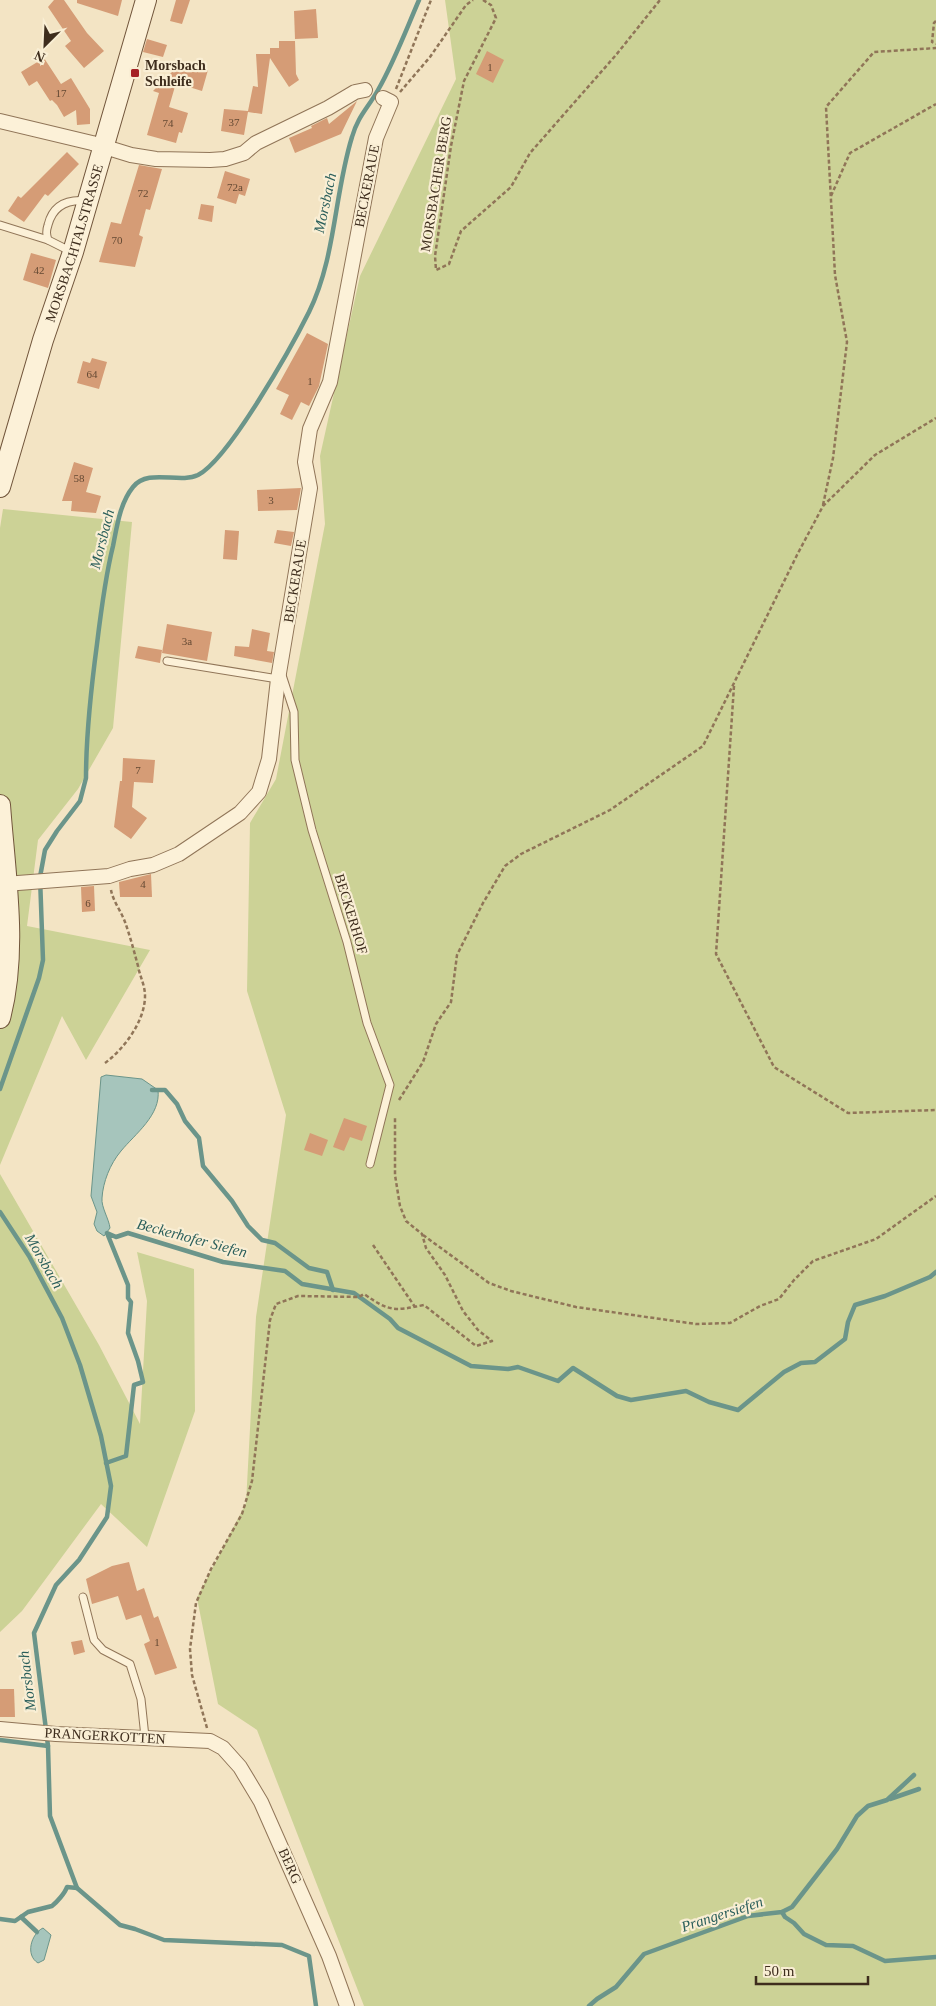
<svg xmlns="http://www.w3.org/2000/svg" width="936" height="2006" font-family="'Times New Roman',serif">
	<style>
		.green { fill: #ccd296 }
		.water { fill: #a6c5bc; stroke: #6b958a }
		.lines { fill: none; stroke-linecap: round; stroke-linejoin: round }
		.stream { stroke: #6b958a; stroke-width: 4.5 }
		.building { fill: #d59c76 }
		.lane-casing { stroke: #907558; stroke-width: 9 }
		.street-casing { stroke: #907558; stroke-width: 16 }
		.secondary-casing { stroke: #71553b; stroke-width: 22 }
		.path { stroke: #907558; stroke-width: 2.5; stroke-dasharray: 4 2.5; stroke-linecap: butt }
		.lane { stroke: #fcf1d8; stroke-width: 7 }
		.street { stroke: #fcf1d8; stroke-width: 14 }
		.secondary { stroke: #fcf1d8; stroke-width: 20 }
		.poi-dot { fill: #a52124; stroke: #f9eed4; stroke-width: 2 }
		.labels { text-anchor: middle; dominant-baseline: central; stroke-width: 4.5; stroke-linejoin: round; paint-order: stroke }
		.number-label { font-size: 11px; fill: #644933 }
		.poi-label { font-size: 14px; font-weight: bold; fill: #3e2d1d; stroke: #f9eed4; text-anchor: start }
		.street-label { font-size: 14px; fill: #3e2d1d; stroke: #f9eed4 }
		.water-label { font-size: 15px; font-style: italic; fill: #2b5f5b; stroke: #f9eed4 }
	</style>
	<rect width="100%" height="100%" fill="#f3e4c4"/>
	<!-- green -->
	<g class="green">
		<polygon points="445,0 936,0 936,2006 364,2006 257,1730 218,1704 197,1598 246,1503 256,1317 286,1115 247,991 250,823 276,779 325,524 320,456 360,276 456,79"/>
		<polygon points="3,509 132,522 113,728 78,789 38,840 27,926 150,950 86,1060 62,1016 0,1165 0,528"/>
		<polygon points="0,1174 99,1345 140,1424 147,1301 137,1252 194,1269 195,1411 147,1547 101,1504 22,1611 0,1632"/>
	</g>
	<!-- water -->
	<g class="water">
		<path d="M 106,1075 L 142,1079 L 158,1090 C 161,1115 135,1134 121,1151 C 110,1164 103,1182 102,1198 C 101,1207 109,1219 110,1228 L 104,1236 L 97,1231 L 94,1224 L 97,1212 L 91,1196 L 101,1077 Z"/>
		<path d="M 43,1928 L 51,1935 L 44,1960 L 38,1963 C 25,1955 31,1934 43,1928 Z"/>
	</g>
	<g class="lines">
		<!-- stream -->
		<g class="stream">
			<path d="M 0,1089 L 39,978 L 43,960 L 40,877 L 45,850 L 57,831 L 80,801 L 86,778 C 86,733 91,689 97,644 C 101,611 105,578 113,546 C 117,526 120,503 133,487 C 148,468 179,484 198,475 C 229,459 292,346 309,312 C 336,257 334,195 352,137 C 358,116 368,108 378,90 C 394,62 406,30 419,0"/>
			<polyline points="152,1090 165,1090 177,1104 185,1121 199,1138 203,1166 232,1201 248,1226 262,1240 275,1243 309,1268 327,1272 333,1290"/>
			<polyline points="0,1212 29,1256 62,1318 80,1365 101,1436 111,1486 107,1517 79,1560 56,1585 34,1633 48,1746 50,1816 77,1888 120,1925 135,1929 164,1940 282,1945 309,1956 316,2006"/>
			<polyline points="106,1463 126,1456 134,1385 143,1382 138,1361 128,1333 131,1302 128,1298 128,1285 107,1233 116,1237 128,1233 223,1262 285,1271 302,1284 354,1293 390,1319 398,1328 471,1366 508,1369 518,1367 558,1381 573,1368 617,1396 631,1400 686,1391 709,1402 738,1410 784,1372 801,1363 815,1362 845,1339 848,1322 855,1305 885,1296 930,1277 936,1272"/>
			<polyline points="0,1740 48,1746"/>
			<polyline points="890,1799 919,1789"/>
			<polyline points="782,1912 785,1917 794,1923 804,1934 826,1945 853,1946 885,1961 936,1957"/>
			<polyline points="21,1917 37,1932"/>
			<path d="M 0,1919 L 15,1921 L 28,1912 L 52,1906 C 57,1902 65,1893 67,1887 L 77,1888"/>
			<polyline points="589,2006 597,1999 616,1987 644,1954 748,1916 782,1912 792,1907 837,1849 857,1816 868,1806 887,1800 914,1775"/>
		</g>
	</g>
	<!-- building -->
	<g class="building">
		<polygon points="54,0 64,0 87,33 104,51 84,68 65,46 71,41 48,7"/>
		<polygon points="77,0 122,0 118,16 77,3"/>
		<polygon points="176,0 190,0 182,24 170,21"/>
		<polygon points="316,9 318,38 295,39 294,11"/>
		<polygon points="147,39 167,45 163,57 143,52"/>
		<polygon points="279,41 295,41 296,74 299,80 289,87 270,58 262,114 248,112 244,135 221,131 224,109 248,111 253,86 258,87 256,54 270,54 270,48 279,48"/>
		<polygon points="487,51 504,60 493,83 476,74"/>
		<polygon points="44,58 61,84 71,78 90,109 90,124 77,125 76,110 64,117 57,105 52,100 50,101 37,81 29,86 21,72"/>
		<polygon points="183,61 182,63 208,70 202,91 176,83 169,107 188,113 182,133 179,132 176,143 147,135 159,93 153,91"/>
		<polygon points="357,101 341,134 295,153 289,138 312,128 311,126 327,118 329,124"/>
		<polygon points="67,152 79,164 48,196 45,194 24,222 8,211 18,196 21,198"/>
		<polygon points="139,165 162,169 150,210 146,209 139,235 143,237 135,267 99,262 111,222 121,224"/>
		<polygon points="225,171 250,179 245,196 239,194 236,204 217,198"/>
		<polygon points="201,204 214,206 212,222 198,219"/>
		<polygon points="31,253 56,260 48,288 23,280"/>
		<polygon points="307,333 328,344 319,386 309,406 301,402 292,420 280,414 289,395 276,389"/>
		<polygon points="92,358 107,362 99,389 77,383 83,361 90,363"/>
		<polygon points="74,462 93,468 86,492 101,496 96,513 71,511 72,501 62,501"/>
		<polygon points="301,488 297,510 258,511 257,490"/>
		<polygon points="225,530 239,531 237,560 223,559"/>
		<polygon points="277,530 294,532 291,546 274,543"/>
		<polygon points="167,624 212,632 207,661 162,653"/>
		<polygon points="252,629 270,633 267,651 274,652 272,663 234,656 235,646 249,647"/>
		<polygon points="138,646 162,650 160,663 135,658"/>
		<polygon points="123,758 155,760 153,783 134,782 132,807 147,818 131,839 114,827 120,781 122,781"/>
		<polygon points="151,874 152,897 120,897 119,882"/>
		<polygon points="94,886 95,911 82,912 81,887"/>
		<polygon points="344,1118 367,1126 362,1141 350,1137 344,1151 333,1147"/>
		<polygon points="310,1133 328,1140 322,1156 304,1150"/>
		<polygon points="129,1562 137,1591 144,1588 154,1618 158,1616 177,1668 155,1675 144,1644 150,1641 141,1615 126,1620 118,1596 92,1604 86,1579 112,1566"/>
		<polygon points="82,1640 85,1652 74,1655 71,1642"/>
		<polygon points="0,1689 14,1689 15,1717 0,1717"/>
	</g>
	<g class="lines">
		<!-- lane casing -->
		<g class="lane-casing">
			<g id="lane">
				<polyline points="0,225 48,240"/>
				<path d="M 72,252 L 48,240 C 46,234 46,231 48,225 C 53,205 68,199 87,201"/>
				<polyline points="167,661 278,679"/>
				<polyline points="281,672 294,712 295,760 312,830 347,942 367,1023 390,1085 370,1164"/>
				<polyline points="83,1597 94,1640 103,1650 130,1664 141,1699 145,1737"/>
			</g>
		</g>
		<!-- street casing -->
		<g class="street-casing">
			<g id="street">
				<polyline points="0,121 92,143 131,155 156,159 210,160 225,159 244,153 256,143 328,108 355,92 365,90"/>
				<polyline points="5,884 109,876 130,869 153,865 179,854 240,813 259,792 269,759 278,679 310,488 305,462 310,429 330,382 376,138 391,102 383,98"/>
				<polyline points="0,1729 56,1734 210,1741 223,1748 240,1767 261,1802 329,1956 347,2006"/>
			</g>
		</g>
		<!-- secondary casing -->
		<g class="secondary-casing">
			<g id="secondary">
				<path id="s1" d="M 0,487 L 43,340 L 73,252 L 146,0"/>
				<path d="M 0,805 C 5,874 18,950 0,1018"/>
			</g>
		</g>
		<!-- path -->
		<g class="path">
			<polyline points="483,0 491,5 496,18 464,81 451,146 435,256 436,270 449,264 461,231 511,187 530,153 616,55 660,0"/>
			<polyline points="936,21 934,23 932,42 936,44"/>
			<polyline points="396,89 431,0"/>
			<polyline points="400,92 430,57 466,5 473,0"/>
			<polyline points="831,196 850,153 936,104"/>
			<polyline points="823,505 833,458 847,342 835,275 826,107 874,52 936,48"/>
			<polyline points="734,686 716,954 774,1067 848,1113 936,1110"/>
			<path d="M 105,1063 C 124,1049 145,1021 145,996 C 145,985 140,977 138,966 C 134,951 130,936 125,922 C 121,911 113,901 111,890"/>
			<polyline points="399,1100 423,1062 436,1024 451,1002 457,955 483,903 505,866 521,854 610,810 703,746 797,555 823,506 875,455 936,418"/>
			<polyline points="423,1235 489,1283 511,1291 576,1307 696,1324 730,1323 760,1306 779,1299 794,1280 813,1261 876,1239 936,1196"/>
			<polyline points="373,1245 415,1307"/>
			<path d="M 207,1728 L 192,1675 L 190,1649 L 196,1603 L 211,1569 L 242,1514 L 252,1481 L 270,1320 L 276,1304 L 298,1296 L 359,1297 L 364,1294 C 390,1312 394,1311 424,1305 L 476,1346 L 492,1341 L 478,1330 L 463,1311 L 445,1275 L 426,1248 L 422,1234 L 406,1221 L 400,1206 L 395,1175 L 395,1116"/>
		</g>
		<!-- lane -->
		<use href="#lane" class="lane"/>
		<!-- street -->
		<use href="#street" class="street"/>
		<!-- secondary -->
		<use href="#secondary" class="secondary"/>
	</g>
	<!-- markers -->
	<rect class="poi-dot" x="130" y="68" width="10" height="10" rx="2.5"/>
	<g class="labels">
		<!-- number labels -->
		<g class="number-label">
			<text x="490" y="67">1</text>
			<text x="61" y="93">17</text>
			<text x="234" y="122">37</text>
			<text x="168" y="123">74</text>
			<text x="235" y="187">72a</text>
			<text x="143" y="193">72</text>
			<text x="117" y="240">70</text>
			<text x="39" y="270">42</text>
			<text x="92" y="374">64</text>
			<text x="310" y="381">1</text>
			<text x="79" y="478">58</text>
			<text x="271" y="500">3</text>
			<text x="187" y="641">3a</text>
			<text x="138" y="770">7</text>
			<text x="143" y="884">4</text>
			<text x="88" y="903">6</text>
			<text x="157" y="1642">1</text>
		</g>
		<!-- poi labels -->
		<g class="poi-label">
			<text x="145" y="65">Morsbach<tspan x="145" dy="16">Schleife</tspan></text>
		</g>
		<!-- street labels -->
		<g class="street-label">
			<text transform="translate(436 184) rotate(-81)">MORSBACHER BERG</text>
			<text transform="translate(367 186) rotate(-79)">BECKERAUE</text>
			<text stroke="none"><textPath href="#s1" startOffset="255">MORSBACHTALSTRASSE</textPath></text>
			<text transform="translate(295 581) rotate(-81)">BECKERAUE</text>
			<text transform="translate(351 914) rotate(73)">BECKERHOF</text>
			<text transform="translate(105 1736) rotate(3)">PRANGERKOTTEN</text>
			<text transform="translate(290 1866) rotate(66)">BERG</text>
		</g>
		<!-- water labels -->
		<g class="water-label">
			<text transform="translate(325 203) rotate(-78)">Morsbach</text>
			<text transform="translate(102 539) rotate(-76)">Morsbach</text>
			<text transform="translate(192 1238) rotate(15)">Beckerhofer Siefen</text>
			<text transform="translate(44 1261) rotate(60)">Morsbach</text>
			<text transform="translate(27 1681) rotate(-97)">Morsbach</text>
			<text transform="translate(722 1914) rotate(-18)">Prangersiefen</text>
		</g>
	</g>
	<!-- north arrow -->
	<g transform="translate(45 45) rotate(204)" stroke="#f9eed4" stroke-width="4" paint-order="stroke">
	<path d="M0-4L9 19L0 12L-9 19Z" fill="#3e2d1d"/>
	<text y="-8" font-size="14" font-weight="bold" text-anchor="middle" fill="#3e2d1d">N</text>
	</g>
	<!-- scale -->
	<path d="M756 1976v8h112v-8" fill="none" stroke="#3e2d1d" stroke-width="2.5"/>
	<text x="764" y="1976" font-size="15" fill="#3e2d1d" stroke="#f9eed4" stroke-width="4" paint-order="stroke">50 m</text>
</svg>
